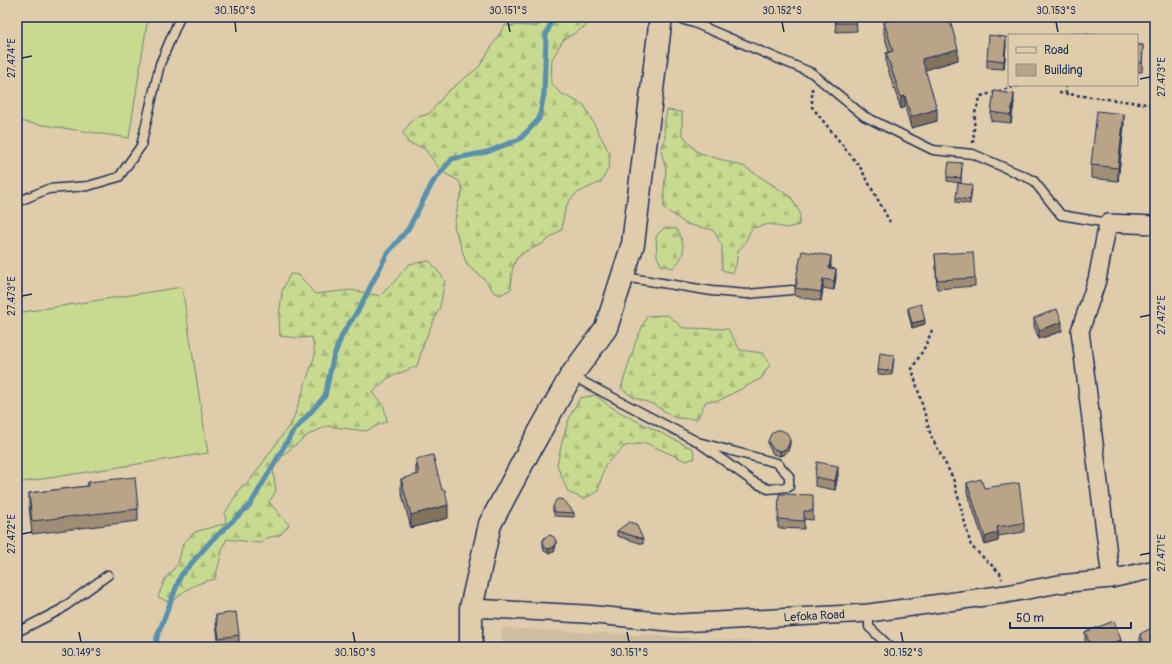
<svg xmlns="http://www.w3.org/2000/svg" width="1172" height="664" font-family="Pangolin,sans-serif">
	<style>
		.built { fill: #cfbd9f }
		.forest { fill: url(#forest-firs); stroke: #718476 }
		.pitch { fill: #c7da8f; stroke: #718476 }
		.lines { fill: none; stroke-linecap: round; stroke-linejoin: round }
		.stream { stroke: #5990ad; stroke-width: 5 }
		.lane-casing { stroke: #1b2f5e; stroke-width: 11 }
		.street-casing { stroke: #1b2f5e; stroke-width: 20 }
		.primary-casing { stroke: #1b2f5e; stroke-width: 25 }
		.path { stroke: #1b2f5e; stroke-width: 2.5; stroke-dasharray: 3 3; stroke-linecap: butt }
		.lane { stroke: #deccaa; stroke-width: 8 }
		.street { stroke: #deccaa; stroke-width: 17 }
		.primary { stroke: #deccaa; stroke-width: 22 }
		.wall { fill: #9f8d74; stroke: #1b2f5e }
		.shaded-wall { fill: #82735e; stroke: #1b2f5e }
		.building { fill: #b9a487; stroke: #1b2f5e }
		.ticks { fill: none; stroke: #1b2f5e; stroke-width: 1.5 }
		.labels { text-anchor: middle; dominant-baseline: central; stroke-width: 3; stroke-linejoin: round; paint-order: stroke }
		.street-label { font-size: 12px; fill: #1b2f5e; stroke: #deccaa }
		.neatline { fill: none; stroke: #1b2f5e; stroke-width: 1.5 }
		.ticks-label { font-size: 10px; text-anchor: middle; fill: #1b2f5e }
	</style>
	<defs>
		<pattern id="forest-firs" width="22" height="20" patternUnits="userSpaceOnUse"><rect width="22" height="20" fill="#c7da8f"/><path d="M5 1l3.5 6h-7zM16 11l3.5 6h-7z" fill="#aabb7e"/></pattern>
	</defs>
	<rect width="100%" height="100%" fill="#deccaa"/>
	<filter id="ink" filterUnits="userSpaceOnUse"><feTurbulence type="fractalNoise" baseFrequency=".025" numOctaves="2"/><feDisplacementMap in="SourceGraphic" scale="8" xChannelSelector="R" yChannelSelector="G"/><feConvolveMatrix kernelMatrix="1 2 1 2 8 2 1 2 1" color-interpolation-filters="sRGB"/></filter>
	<g filter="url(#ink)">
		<!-- built -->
		<polygon class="built" points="502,628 788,643 824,647 501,647"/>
		<!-- forest -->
		<g class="forest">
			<path d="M 542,17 L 593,17 L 586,26 L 563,40 L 552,59 L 551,82 L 559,92 L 584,105 L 610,154 L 609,167 L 601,182 C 572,195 565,196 562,229 L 542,244 L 526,251 L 516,259 L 512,271 L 511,289 L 500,295 L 494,292 L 484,279 L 467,265 L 454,226 L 458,203 L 463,190 L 459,181 L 442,172 L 424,148 L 408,143 L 403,132 L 414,118 L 429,114 L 447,92 L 479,67 L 505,25 L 538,26 Z"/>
			<polygon points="667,110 682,112 682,134 697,152 745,167 791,197 800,213 799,225 786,228 770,224 752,228 744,244 738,251 736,265 733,273 722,270 722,245 713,230 686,224 664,208 664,189 666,170 661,150 665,139 664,126"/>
			<path d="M 664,228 L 677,229 C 685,245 687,255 673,268 L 661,265 L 657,256 L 656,236 Z"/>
			<path d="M 430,261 L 445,280 L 440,307 L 425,340 L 417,366 L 388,378 L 372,393 L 384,406 L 387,421 L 366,431 L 327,426 L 308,435 L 283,455 L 273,470 L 276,491 L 269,502 L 289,525 L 280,535 L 267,538 L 260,543 L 227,539 L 223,547 L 215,579 C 198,582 183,590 171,603 L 158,597 L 165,579 L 178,564 L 183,543 L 195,532 L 226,523 L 225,513 L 241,487 L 249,482 L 293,420 L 315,355 L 312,337 L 299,338 L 280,336 L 279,318 L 282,291 L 290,274 L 299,275 L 315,294 L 351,290 L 380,296 L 395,281 L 409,264 Z"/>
			<polygon points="668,315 683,328 728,329 740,350 763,353 770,364 762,378 718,401 706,401 697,419 675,418 655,405 633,397 621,388 636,341 647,316"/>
			<polygon points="596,395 608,405 623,414 693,449 695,458 686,461 646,443 625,446 605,465 598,491 584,499 568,492 557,465 562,442 570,416 580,398"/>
		</g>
		<!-- pitch -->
		<g class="pitch">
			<polygon points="17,17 148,17 129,138 17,121"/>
			<polygon points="182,287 208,453 17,483 17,313"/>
		</g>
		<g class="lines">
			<!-- stream -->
			<polyline class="stream" points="156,647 157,637 181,575 211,541 250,505 292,433 325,396 333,358 343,333 359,309 387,254 408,229 433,182 452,159 487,152 520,139 539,119 544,94 546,35 553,17"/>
			<!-- lane casing -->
			<g class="lane-casing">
				<g id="lane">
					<polyline points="674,17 694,23 812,73 864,116 933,150 973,154 1033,180 1061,215 1108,223"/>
					<polyline points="17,202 48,189 88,186 119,177 141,146 160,64 180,17"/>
					<polyline points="624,277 712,291 747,294 792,290"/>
					<polyline points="572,376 698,442 752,481 768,489 789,487 789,476 777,463 698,442"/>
					<polyline points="869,613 869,627 890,647"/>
					<polyline points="17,632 60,610 108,575"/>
				</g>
			</g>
			<!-- street casing -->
			<g class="street-casing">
				<g id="street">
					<polyline points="1111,579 1080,331 1097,280 1108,223 1155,225"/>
					<path id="s1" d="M 471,608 L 585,614 L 679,623 L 869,613 L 1006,594 L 1059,584 L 1111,579 L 1155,569"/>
				</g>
			</g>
			<!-- primary casing -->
			<g class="primary-casing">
				<polyline id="primary" points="471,647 471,608 490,524 530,449 571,376 606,328 633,244 661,17"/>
			</g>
			<!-- path -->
			<g class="path">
				<polyline points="1066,85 1066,94"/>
				<polyline points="812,88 812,107 860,167 890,222"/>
				<polyline points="1059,93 1155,105"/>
				<polyline points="973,143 975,113 981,96 1021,85"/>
				<polyline points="932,330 926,345 912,369 931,436 953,478 971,546 1000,573 1002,579"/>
			</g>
			<!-- lane -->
			<use href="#lane" class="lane"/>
			<!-- street -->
			<use href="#street" class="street"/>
			<!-- primary -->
			<use href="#primary" class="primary"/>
		</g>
		<!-- wall -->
		<g class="wall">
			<polygon points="835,17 856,17 857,31 836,32"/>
			<polygon points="921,21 958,60 925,70 937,121 911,128 905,107 901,109 886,64 886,53 889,52 884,34 884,22"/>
			<polygon points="1006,45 1004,69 987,68 987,59"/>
			<polygon points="1137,45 1143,45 1142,72 1137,72"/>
			<polygon points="1014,102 1011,123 991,121 991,112"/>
			<polygon points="1124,126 1118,181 1091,178 1091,165"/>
			<polygon points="962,168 961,183 947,181 947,177"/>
			<polygon points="972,189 970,204 956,202 956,198"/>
			<polygon points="935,254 975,278 975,286 937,289"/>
			<polygon points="831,265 831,268 836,277 834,290 823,288 821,301 795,296 795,288 796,284 796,278"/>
			<polygon points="908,308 925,324 912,328 908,312"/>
			<polygon points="1034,318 1062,331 1039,339 1034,326"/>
			<polygon points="894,359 892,375 878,374 878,370"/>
			<polygon points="768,441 790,444 788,451 786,453 780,456 773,454 768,445"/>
			<polygon points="416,459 448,518 411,528 401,491 401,479 416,475"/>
			<polygon points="1155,469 1155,484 1153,479 1153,470"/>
			<polygon points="838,475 835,490 815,486 815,477"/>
			<polygon points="88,482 138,509 138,521 32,534 29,506 29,493 88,486"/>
			<polygon points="967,483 984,488 1024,523 1024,532 998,536 998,541 985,545 967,492"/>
			<polygon points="813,504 813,520 804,519 804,529 778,528 778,519"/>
			<polygon points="553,507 574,513 574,517 555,516 553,511"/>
			<polygon points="617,531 643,539 643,544 617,536"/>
			<polygon points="543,540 556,545 554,552 548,553 544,551 543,545"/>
			<polygon points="216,615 239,635 239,644 219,647 216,624"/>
			<polygon points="1085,632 1121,647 1088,647 1085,640"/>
			<polygon points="1140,634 1155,647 1142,647 1140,642"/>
		</g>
		<!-- shaded-wall -->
		<g class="shaded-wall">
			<polygon points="1006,37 1006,45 1004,69 1004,61"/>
			<polygon points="958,49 958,60 922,71 922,59"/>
			<polygon points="1014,94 1014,102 1011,123 1011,115"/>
			<polygon points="905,96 905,107 901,109 901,97"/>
			<polygon points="937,109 937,121 911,128 911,117"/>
			<polygon points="1124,114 1124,126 1118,181 1118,168"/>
			<polygon points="831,256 831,265 829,276 829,268"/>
			<polygon points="836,269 836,277 834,290 834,281"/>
			<polygon points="823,279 823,288 821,301 821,292"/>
			<polygon points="925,320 925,324 912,328 912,323"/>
			<polygon points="1062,322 1062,331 1039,339 1039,330"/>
			<polygon points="790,440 790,444 788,451 786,453 780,456 780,451"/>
			<polygon points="838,466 838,475 835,490 835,481"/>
			<polygon points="448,505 448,518 411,528 411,515"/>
			<polygon points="998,532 998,541 985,545 985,537"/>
			<polygon points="556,541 556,545 554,552 548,553 548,549"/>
			<polygon points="1121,640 1121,647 1102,647"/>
			<polygon points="1155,642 1155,647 1146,647"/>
		</g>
		<!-- building -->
		<g class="building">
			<polygon points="836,17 856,17 857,23 836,23"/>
			<polygon points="902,17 919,17 921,21 935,17 949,17 958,49 922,59 937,109 911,117 905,96 901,97 886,53 893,51 884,22"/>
			<polygon points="1071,33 1096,35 1071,35"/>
			<polygon points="989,35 1006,37 1004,61 987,59"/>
			<polygon points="1137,45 1143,45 1142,63 1137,63"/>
			<polygon points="994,91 1014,94 1011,115 991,112"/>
			<polygon points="1097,111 1124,114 1118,168 1091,165"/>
			<polygon points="949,162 962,163 961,178 947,177"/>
			<polygon points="958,183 972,185 970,200 956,198"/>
			<polygon points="802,251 831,256 829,268 836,269 834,281 823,279 821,292 795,288 797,283 796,278"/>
			<polygon points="973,252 975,278 937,280 935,254"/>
			<polygon points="921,304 925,320 912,323 908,308"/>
			<polygon points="1057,309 1062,322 1039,330 1034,318"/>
			<polygon points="880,353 894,355 892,371 878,370"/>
			<polygon points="777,430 781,430 787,433 790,440 788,446 786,449 780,451 773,449 768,441 771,434"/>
			<polygon points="433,455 442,490 445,490 448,505 411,515 401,479 419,474 416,459"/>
			<polygon points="817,462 838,466 835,481 815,477"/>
			<polygon points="1155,469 1155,476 1153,470"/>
			<polygon points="135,477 138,509 32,521 29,493 88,486 88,482"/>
			<polygon points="981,479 984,488 1019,483 1024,523 997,527 998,532 985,537 967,483"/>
			<polygon points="779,494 813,495 813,511 804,511 804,521 778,519"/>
			<polygon points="558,499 564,500 574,513 555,512 553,507 556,500"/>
			<polygon points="629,522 636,524 643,539 617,531"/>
			<polygon points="550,535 554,537 556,541 554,547 548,549 544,547 543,540 545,537"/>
			<polygon points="236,612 239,635 219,638 216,615"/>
			<polygon points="1114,621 1121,640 1102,647 1091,647 1085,632"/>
			<polygon points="1155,626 1155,642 1146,647 1140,634"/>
			<polygon points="1010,646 1010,647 999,647"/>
		</g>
	</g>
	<!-- ticks -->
	<path class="ticks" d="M 235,22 L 236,32M 508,22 L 510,32M 782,22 L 784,32M 1056,22 L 1058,32M 22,58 L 32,56M 1140,79 L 1150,77M 22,296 L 32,294M 1140,317 L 1150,315M 22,534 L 32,532M 1140,555 L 1150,553M 79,632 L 81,642M 353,632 L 355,642M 627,632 L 629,642M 901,632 L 903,642"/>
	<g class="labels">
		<!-- street labels -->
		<g class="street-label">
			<text stroke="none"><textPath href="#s1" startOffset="344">Lefoka Road</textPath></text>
		</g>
	</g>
	<!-- margin -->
	<rect width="1172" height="664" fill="none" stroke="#deccaa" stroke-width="44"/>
	<!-- legend -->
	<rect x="1008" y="34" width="130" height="52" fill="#deccaa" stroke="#908d8c"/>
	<rect x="1016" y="47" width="20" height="6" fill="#deccaa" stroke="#908d8c"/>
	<text x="1044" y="54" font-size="12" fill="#1b2f5e">Road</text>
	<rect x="1016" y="64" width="20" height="12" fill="#b9a487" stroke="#908d8c"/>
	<text x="1044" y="74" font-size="12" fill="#1b2f5e">Building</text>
	<!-- scale -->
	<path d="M1010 622v6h121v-6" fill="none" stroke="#1b2f5e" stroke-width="2"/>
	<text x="1016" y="622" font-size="12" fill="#1b2f5e" stroke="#deccaa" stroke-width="3" paint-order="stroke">50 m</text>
	<rect x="22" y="22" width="1128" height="620" class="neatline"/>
	<g class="ticks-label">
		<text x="235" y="14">30.150°S</text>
		<text x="508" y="14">30.151°S</text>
		<text x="782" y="14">30.152°S</text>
		<text x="1056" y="14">30.153°S</text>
		<text transform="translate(11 58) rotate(-90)" y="4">27.474°E</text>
		<text transform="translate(1161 77) rotate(-90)" y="4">27.473°E</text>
		<text transform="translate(11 296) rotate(-90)" y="4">27.473°E</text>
		<text transform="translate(1161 315) rotate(-90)" y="4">27.472°E</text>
		<text transform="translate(11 534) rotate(-90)" y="4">27.472°E</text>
		<text transform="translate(1161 553) rotate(-90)" y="4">27.471°E</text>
		<text x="81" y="656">30.149°S</text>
		<text x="355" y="656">30.150°S</text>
		<text x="629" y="656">30.151°S</text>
		<text x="903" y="656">30.152°S</text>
	</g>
</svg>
